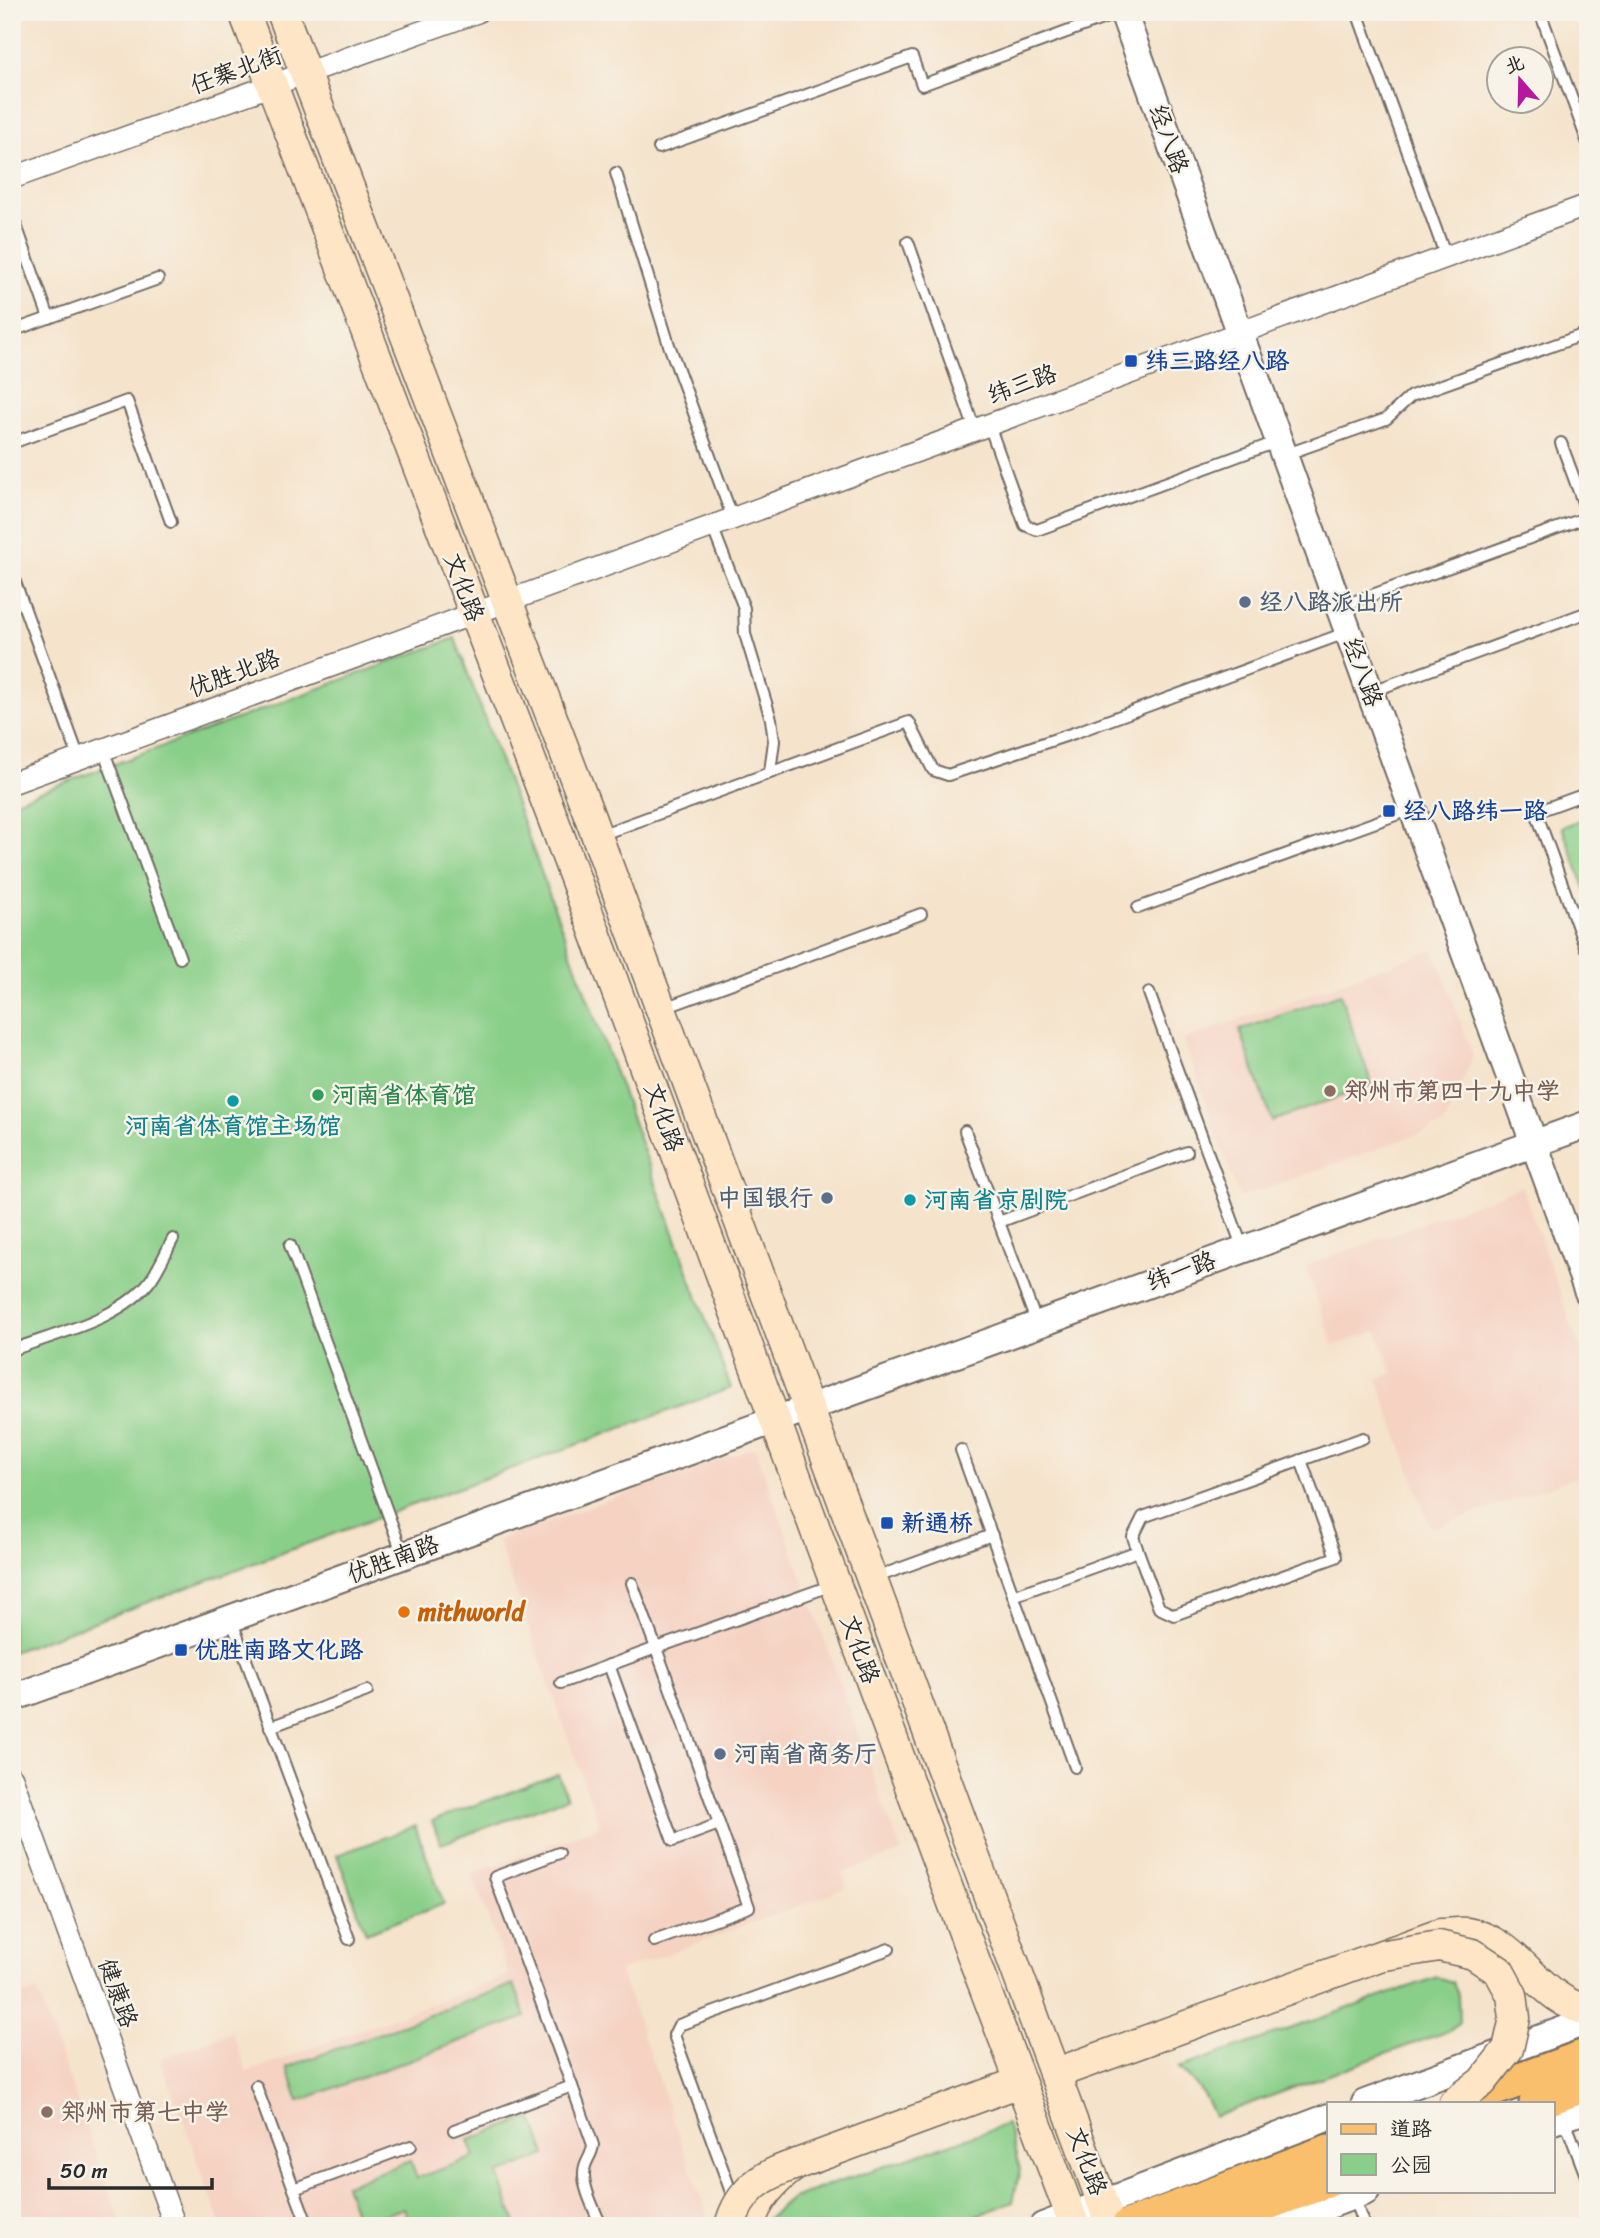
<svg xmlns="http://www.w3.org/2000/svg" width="1600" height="2238" font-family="Sriracha,'LXGW WenKai TC',sans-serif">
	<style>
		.built { fill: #f5d2c2 }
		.green { fill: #8acf89; stroke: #5a7d5a; stroke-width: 2 }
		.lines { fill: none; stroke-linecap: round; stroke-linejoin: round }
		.service-casing { stroke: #726b63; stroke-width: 14 }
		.minor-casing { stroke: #726b63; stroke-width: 24 }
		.tertiary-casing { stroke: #726b63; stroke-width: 30 }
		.secondary-casing { stroke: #726b63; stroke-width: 33 }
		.primary-casing { stroke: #726b63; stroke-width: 37 }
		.service { stroke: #fff; stroke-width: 10 }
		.minor { stroke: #fff; stroke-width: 21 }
		.tertiary { stroke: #fff; stroke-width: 26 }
		.secondary { stroke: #fde5c5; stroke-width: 30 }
		.primary { stroke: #f9bf6d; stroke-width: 33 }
		.secondary-bridge-casing { stroke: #726b63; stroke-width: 33; stroke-linecap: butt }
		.secondary-bridge { stroke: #fde5c5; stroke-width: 30 }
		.transit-dot { fill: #1a4fb4; stroke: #f7f3e8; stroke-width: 2.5 }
		.service-dot { fill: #5c6f8a; stroke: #f7f3e8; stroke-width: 2.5 }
		.education-dot { fill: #8d6e63; stroke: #f7f3e8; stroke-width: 2.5 }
		.leisure-dot { fill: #2e9e5b; stroke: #f7f3e8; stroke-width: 2.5 }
		.culture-dot { fill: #0f9aa8; stroke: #f7f3e8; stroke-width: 2.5 }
		.food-dot { fill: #e8710a; stroke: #f7f3e8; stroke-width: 2.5 }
		.labels { text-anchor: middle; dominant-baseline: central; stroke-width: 5; stroke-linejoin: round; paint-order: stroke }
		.street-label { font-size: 24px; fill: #2b2b2b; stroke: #f7f3e8 }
		.transit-label { font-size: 24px; font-weight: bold; fill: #164399; stroke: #f7f3e8; text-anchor: start }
		.service-label { font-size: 24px; font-weight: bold; fill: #4e5e75; stroke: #f7f3e8; text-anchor: start }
		.education-label { font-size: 24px; font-weight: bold; fill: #785e54; stroke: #f7f3e8; text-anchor: start }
		.leisure-label { font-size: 24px; font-weight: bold; fill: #27864d; stroke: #f7f3e8; text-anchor: start }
		.culture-label { font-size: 24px; font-weight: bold; fill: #0d838f; stroke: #f7f3e8 }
		.food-label { font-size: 24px; font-weight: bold; fill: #c56008; stroke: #f7f3e8; text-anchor: start }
	</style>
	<rect width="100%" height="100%" fill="#f7f3e8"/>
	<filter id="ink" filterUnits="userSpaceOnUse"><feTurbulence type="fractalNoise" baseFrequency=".0143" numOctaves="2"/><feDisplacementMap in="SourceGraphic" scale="14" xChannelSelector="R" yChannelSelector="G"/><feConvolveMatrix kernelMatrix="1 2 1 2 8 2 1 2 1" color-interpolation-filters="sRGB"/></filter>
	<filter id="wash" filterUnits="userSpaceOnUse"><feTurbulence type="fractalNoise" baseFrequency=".00686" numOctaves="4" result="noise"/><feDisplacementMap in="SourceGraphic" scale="28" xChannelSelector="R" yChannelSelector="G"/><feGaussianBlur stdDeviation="1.57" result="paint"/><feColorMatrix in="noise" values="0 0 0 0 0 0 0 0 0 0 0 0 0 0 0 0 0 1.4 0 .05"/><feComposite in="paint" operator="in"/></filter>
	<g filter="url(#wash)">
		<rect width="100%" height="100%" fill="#f5e3cb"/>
		<!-- built -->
		<g class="built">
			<polygon points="1434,949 1473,1056 1444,1125 1240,1198 1183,1040"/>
			<polygon points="1522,1187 1588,1371 1588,1473 1431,1529 1377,1379 1393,1374 1377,1331 1334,1346 1305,1266"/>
			<polygon points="755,1447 901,1852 842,1873 847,1888 620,1971 708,2217 684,2226 222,2226 160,2059 232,2032 247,2072 509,1975 472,1874 600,1826 497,1540"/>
			<polygon points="37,1990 122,2226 12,2226 12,1999"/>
		</g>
		<!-- green -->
		<g class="green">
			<polygon points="455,638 731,1388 12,1652 12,802"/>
			<polygon points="1588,817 1588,896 1562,827"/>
			<polygon points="1340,994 1372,1085 1272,1121 1240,1030"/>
			<polygon points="558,1774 567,1798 441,1844 432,1821"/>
			<polygon points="415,1826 444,1904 366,1933 337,1855"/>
			<path d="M 1437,1977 L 1452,1982 L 1458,1994 L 1459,2023 L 1451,2030 L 1214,2117 C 1205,2093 1197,2085 1179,2068 Z"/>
			<polygon points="514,1984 526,2017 299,2101 287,2067"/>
			<polygon points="532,2117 546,2155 498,2174 517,2226 411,2226 404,2208 359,2224 345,2185 410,2161 417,2178 475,2157 469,2140"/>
			<polygon points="1007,2124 1020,2169 1013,2202 949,2226 766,2226 766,2220 792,2198"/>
		</g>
	</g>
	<g filter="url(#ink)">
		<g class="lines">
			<!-- service casing -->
			<g class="service-casing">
				<g id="service">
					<polyline points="1357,12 1446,257"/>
					<polyline points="1540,12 1588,143"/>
					<polyline points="659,148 912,57 922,85 1121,12"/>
					<polyline points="616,173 669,345 733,519"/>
					<polyline points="12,214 49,318"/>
					<polyline points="908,242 975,430"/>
					<polyline points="12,331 158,279"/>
					<polyline points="989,425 1025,525 1037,530 1279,441"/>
					<polyline points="12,443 127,401 171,522"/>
					<polyline points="1561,443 1588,516"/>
					<polyline points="1284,455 1386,419 1411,396 1588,333"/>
					<polyline points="712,526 744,608 745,634 771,719 774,741 770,772"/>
					<polyline points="12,574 79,758"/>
					<polyline points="1339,607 1588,517"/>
					<polyline points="1370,692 1588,612"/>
					<polyline points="103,749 180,958"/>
					<polyline points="1588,793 1536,812 1585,947 1588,946"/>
					<polyline points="600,835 909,722 933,770 948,775 1074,733 1348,632"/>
					<polyline points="1138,908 1412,809"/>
					<polyline points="1149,993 1243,1249"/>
					<polyline points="664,1008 921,914"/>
					<polyline points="965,1131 1037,1324"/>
					<polyline points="999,1222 1187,1152"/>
					<polyline points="290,1245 403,1555"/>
					<path d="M 12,1350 C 57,1333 124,1319 152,1278 C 160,1266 166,1252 173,1239"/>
					<polyline points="961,1450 1075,1767"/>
					<polyline points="1138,1551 1133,1537 1143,1517 1363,1438"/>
					<polyline points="874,1578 992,1535"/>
					<polyline points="1013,1596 1138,1551 1159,1608 1174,1615 1336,1557 1301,1460"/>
					<polyline points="231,1619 349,1939"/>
					<polyline points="609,1665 673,1841 719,1824"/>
					<polyline points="561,1683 656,1648 632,1583"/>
					<polyline points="270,1727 367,1691"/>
					<polyline points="559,1853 495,1877 572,2086"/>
					<polyline points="654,1941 749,1907 656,1648 833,1585"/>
					<polyline points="256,2086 294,2189"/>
					<polyline points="1564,2118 1588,2181"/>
					<path d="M 454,2130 L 572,2086 L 593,2145 C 592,2156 584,2161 584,2172 C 583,2189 595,2210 601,2226"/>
					<polyline points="1353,2196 1364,2226"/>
					<polyline points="735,2203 674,2035 679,2025 889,1949"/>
					<polyline points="308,2226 294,2189 411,2146"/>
				</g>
			</g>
			<!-- minor casing -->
			<g class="minor-casing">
				<g id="minor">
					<polyline points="12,178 477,12"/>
					<polyline points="12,783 1588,205"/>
					<polyline points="12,1778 175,2226"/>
				</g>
			</g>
			<!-- tertiary casing -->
			<g class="tertiary-casing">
				<g id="tertiary">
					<polyline points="1123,12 1588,1292"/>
					<polyline points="12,1698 1588,1124"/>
					<polyline points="1365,2103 1588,2021"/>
					<polyline points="1553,2121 1588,2109"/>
					<polyline points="1043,2226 1329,2117"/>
					<polyline points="1274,2226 1366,2191"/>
				</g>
			</g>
			<!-- secondary casing -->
			<g class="secondary-casing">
				<g id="secondary">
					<polyline points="244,12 555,824 976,1965 1075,2226"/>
					<polyline points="282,12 588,812 1111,2226"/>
					<path d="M 1054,2074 L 1440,1934 C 1449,1934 1459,1932 1468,1933 C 1518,1940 1539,2001 1588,2010"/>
					<path d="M 749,2226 C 756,2199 775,2179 797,2164 L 1020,2082"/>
				</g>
			</g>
			<!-- primary casing -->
			<g class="primary-casing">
				<g id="primary">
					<polyline points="1457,2103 1588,2055"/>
					<polyline points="1536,2103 1588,2084"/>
					<polyline points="1128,2226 1329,2151"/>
					<polyline points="1207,2226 1329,2180"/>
				</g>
			</g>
			<!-- service -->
			<use href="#service" class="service"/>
			<!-- minor -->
			<use href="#minor" class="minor"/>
			<!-- tertiary -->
			<use href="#tertiary" class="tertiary"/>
			<!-- secondary -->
			<use href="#secondary" class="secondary"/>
			<!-- primary -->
			<use href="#primary" class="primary"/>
			<!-- secondary-bridge casing -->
			<g class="secondary-bridge-casing">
				<g id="secondary-bridge">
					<polyline points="1385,1955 1439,1946 1473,1954 1499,1971 1512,1995 1515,2018 1508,2049 1482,2082 1454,2103"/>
					<path d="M 730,2226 C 739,2190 764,2174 797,2164"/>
				</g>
			</g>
			<!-- secondary-bridge -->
			<use href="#secondary-bridge" class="secondary-bridge"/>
		</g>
	</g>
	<!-- markers -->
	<g class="transit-dot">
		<rect x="1124" y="354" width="14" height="14" rx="3.5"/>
		<rect x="1382" y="804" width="14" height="14" rx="3.5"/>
		<rect x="880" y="1516" width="14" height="14" rx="3.5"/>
		<rect x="174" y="1643" width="14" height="14" rx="3.5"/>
	</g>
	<g class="service-dot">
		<circle cx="1245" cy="602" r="7"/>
		<circle cx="827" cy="1198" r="7"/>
		<circle cx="720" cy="1754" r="7"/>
	</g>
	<g class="education-dot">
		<circle cx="1330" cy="1091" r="7"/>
		<circle cx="47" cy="2112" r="7"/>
	</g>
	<circle class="leisure-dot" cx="318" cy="1095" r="7"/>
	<g class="culture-dot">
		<circle cx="233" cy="1101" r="7"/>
		<circle cx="910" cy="1200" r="7"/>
	</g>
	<circle class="food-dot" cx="404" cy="1612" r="7"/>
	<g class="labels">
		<!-- street labels -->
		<g class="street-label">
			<text transform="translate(236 70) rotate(-20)">任寨北街</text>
			<text transform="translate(1169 139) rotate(70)">经八路</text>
			<text transform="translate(1022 384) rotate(-20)">纬三路</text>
			<text transform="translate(464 587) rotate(69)">文化路</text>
			<text transform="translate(1363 672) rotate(70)">经八路</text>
			<text transform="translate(234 673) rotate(-20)">优胜北路</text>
			<text transform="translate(664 1117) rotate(70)">文化路</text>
			<text transform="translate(1181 1271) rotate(-20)">纬一路</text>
			<text transform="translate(393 1559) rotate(-20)">优胜南路</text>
			<text transform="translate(860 1649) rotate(70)">文化路</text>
			<text transform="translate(118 1993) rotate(70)">健康路</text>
			<text transform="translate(1087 2161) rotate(69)">文化路</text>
		</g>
		<!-- transit labels -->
		<g class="transit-label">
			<text x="1145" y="361">纬三路经八路</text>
			<text x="1403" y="811">经八路纬一路</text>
			<text x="901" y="1523">新通桥</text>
			<text x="195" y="1650">优胜南路文化路</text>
		</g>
		<!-- service labels -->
		<g class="service-label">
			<text x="1259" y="602">经八路派出所</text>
			<text x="813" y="1198" text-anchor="end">中国银行</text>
			<text x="734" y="1754">河南省商务厅</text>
		</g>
		<!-- education labels -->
		<g class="education-label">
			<text x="1344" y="1091">郑州市第四十九中学</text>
			<text x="61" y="2112">郑州市第七中学</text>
		</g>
		<!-- leisure labels -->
		<g class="leisure-label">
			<text x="332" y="1095">河南省体育馆</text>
		</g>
		<!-- culture labels -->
		<g class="culture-label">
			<text x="233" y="1126">河南省体育馆主场馆</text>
			<text x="924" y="1200" text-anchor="start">河南省京剧院</text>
		</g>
		<!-- food labels -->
		<g class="food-label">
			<text x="418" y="1612">mithworld</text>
		</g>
	</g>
	<!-- margin -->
	<rect width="1600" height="2238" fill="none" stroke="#f7f3e8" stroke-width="42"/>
	<!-- legend -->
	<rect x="1327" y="2102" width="228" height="91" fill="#f7f3e8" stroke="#a5a39c" stroke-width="2"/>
	<rect x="1341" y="2124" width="35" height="10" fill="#f9bf6d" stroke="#a5a39c" stroke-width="2"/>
	<text x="1390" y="2136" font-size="21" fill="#2b2b2b">道路</text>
	<rect x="1341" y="2154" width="35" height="21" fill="#8acf89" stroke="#a5a39c" stroke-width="2"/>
	<text x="1390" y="2172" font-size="21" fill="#2b2b2b">公园</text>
	<!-- north arrow -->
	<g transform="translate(1520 80) rotate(340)"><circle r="33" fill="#f7f3e8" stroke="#a5a39c" stroke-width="2"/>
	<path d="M0-5L12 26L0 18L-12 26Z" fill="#b5179e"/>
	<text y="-10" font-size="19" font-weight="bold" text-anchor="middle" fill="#2b2b2b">北</text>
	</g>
	<!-- scale -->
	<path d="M49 2178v10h163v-10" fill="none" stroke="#2b2b2b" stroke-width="3.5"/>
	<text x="60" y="2178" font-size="21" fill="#2b2b2b" stroke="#f7f3e8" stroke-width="5" paint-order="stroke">50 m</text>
</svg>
